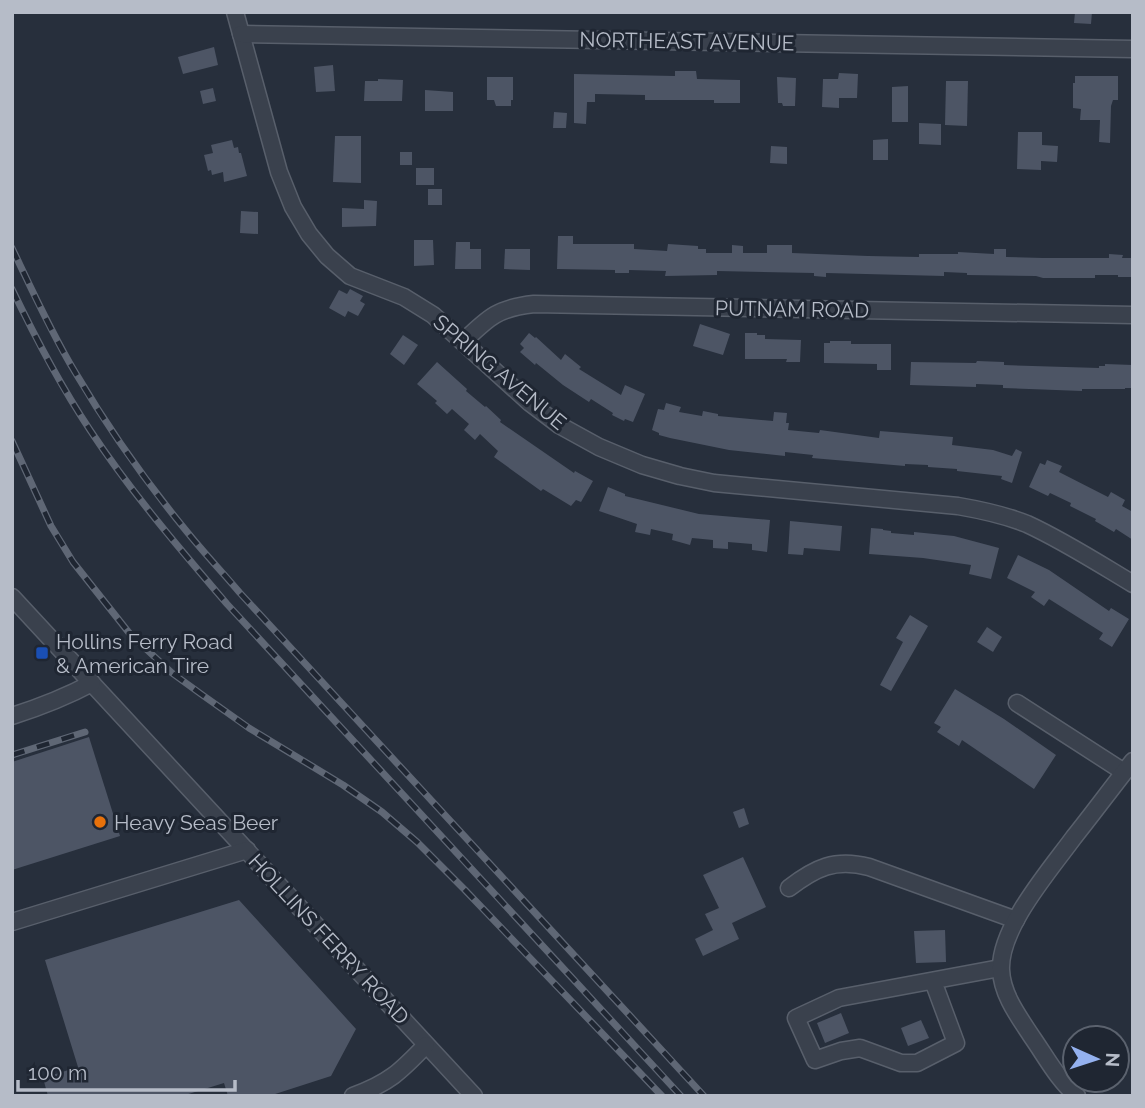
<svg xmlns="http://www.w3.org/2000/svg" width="1145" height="1108" font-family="Raleway,sans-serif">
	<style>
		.building { fill: #4d5565 }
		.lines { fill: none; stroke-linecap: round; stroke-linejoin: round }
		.minor-casing { stroke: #585f6b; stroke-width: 19 }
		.minor { stroke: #3a414d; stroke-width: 16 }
		.rail-casing { stroke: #5f6775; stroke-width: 7 }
		.rail { stroke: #1f2632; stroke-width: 4.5; stroke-dasharray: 13; stroke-linecap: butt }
		.transit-dot { fill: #1a4fb4; stroke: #1f2632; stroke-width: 2.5 }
		.food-dot { fill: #e8710a; stroke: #1f2632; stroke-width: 2.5 }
		.labels { text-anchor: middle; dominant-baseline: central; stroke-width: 6; stroke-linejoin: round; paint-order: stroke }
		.street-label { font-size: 21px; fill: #b6bcc8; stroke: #1f2632 }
		.poi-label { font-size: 21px; fill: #b6bcc8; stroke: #1f2632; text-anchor: start }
	</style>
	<rect width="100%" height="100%" fill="#272f3c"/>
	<!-- building -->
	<g class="building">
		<polygon points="1075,12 1092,12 1091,24 1074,23"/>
		<polygon points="214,47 218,65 183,74 178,57"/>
		<polygon points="333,65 335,91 316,92 314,67"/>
		<polygon points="675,71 696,71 697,79 740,80 740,103 714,103 714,100 645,100 645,95 595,94 595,102 587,102 586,124 574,123 574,74 675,76"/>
		<polygon points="839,73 858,74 857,98 839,98 839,108 822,107 823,79 838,79"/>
		<polygon points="1075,76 1118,76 1118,100 1113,100 1111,106 1110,143 1099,142 1100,120 1080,120 1081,109 1073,108 1073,83 1075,83"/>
		<polygon points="487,77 513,77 513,100 511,100 511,106 496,106 494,100 487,100"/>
		<polygon points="777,77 796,78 795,106 783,106 782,103 778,103"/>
		<polygon points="378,79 403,80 402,101 364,101 365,81 378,81"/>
		<polygon points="946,81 968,81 967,126 945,125"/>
		<polygon points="908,86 908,122 892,122 892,87"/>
		<polygon points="213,88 216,101 203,104 200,91"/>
		<polygon points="425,90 453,92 453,111 425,111"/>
		<polygon points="554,112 567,113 566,128 553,128"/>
		<polygon points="919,123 941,124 941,145 919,144"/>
		<polygon points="1018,132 1042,132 1042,145 1058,146 1057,162 1041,161 1041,170 1017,169"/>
		<polygon points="335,136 361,136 361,183 333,182"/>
		<polygon points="888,139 888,160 873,160 873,140"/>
		<polygon points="232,140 234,148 238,147 239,153 241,153 247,176 224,182 223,172 212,175 211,170 208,171 204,155 213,153 211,145"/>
		<polygon points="771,146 787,147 787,164 770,163"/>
		<rect x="400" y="152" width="12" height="13"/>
		<rect x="416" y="168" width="18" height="17"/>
		<rect x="428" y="189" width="14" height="16"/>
		<polygon points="364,200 377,201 376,226 342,227 342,208 364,209"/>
		<polygon points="241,211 258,212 258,234 240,233"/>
		<polygon points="558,236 573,236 573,244 634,244 634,249 667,251 668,244 698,246 698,249 706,249 706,253 732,253 732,245 743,246 743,253 767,253 767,245 792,245 792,253 868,256 919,257 919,254 958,254 958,252 994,254 994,249 1006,249 1006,257 1043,258 1109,258 1109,254 1123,255 1122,258 1132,258 1132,277 1118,277 1118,275 1095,275 1095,278 1043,278 1036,276 967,275 967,273 944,272 944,276 826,273 826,277 814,276 814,273 717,271 717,275 665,276 666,271 629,270 629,273 615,273 615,270 557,269"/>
		<polygon points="414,240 433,240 434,265 414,266"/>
		<polygon points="456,242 470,242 470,249 481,249 481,269 455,269"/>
		<polygon points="505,249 530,249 530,270 504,269"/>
		<polygon points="350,289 363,296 360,301 365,304 358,316 348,311 345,317 329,308 339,290 347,294"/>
		<polygon points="700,324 730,334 723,355 693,346"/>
		<polygon points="529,333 535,338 536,337 561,360 565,354 581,367 579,369 621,395 625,385 645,394 633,422 625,419 624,421 612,415 613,413 591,399 589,402 563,385 536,363 535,365 520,352 524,348 520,344"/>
		<polygon points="745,333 757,333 757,335 765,335 765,339 801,340 800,362 786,362 787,359 745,359"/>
		<polygon points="403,335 418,345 404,365 390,354"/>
		<polygon points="830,341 851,341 851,344 891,344 891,370 877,370 877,364 824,363 824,343 830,343"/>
		<polygon points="977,361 1004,362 1004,365 1099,368 1099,366 1105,366 1105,364 1133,365 1133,388 1125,388 1125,389 1082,389 1082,391 1003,388 1003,385 976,384 976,387 910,385 911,362 976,363"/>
		<polygon points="437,362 467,389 466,391 485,407 486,406 501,420 500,422 574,473 575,471 593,481 581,502 576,500 571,506 543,489 541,491 494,457 498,451 480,434 475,440 464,430 469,424 452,409 447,414 435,403 437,401 417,384"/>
		<polygon points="666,403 681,407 679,412 702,416 703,411 718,414 718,416 773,421 774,412 787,413 786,423 789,423 788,430 819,433 820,430 879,438 880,431 953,437 952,445 993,450 1012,456 1016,449 1022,452 1012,483 1001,479 1002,476 957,471 957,469 928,467 928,465 905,464 905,466 812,458 813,455 785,452 785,456 729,450 670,438 659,435 659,433 652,430 658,409 664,410"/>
		<polygon points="1047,460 1062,466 1059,472 1108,497 1111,492 1125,500 1122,506 1133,512 1133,540 1116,529 1114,532 1095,521 1096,519 1070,506 1071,503 1050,493 1048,496 1029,487 1040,463 1045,465"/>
		<polygon points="608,487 625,494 625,496 699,514 770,520 767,552 752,550 752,544 728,542 728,549 713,548 713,540 692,538 690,545 672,540 673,534 651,529 650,535 635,532 637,524 599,511"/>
		<polygon points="790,521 842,526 840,551 804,548 803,555 788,554"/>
		<polygon points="871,528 883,529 883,530 891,531 891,533 914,535 914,532 954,536 999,548 991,579 969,574 971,565 923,558 869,554"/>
		<polygon points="1018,555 1049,570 1109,611 1111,608 1129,619 1112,647 1099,639 1103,633 1049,599 1044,606 1031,597 1035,592 1007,578"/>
		<polygon points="910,615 928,626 891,691 880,685 903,642 896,638"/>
		<polygon points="987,627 1002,637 993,652 977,642"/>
		<polygon points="955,689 1004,719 1056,755 1034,789 962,740 959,746 937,732 941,727 934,723"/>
		<polygon points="89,737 120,836 12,870 12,762"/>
		<polygon points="744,808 749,824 739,828 733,812"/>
		<polygon points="743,857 766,907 732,923 739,939 703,956 695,939 713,930 705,914 719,908 703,875"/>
		<polygon points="239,900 356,1029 331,1076 269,1096 228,1096 224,1083 182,1096 48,1096 43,1078 78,1067 45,960"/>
		<polygon points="945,930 946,962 916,963 914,931"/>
		<polygon points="841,1013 849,1033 825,1043 817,1023"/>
		<polygon points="921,1020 929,1038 908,1046 901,1028"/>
	</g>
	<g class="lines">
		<!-- minor casing -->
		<g class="minor-casing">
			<g id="minor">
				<path d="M 235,12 L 279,172 L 293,207 L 309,234 L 327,256 L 350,276 L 404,297 L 433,315 L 530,403 L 559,425 L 599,447 L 642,465 L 680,476 L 714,483 L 958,506 C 981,510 1005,515 1027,524 C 1064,541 1098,563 1133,584"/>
				<polyline points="241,34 1133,49"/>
				<path d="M 463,342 C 488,318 497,308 534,304 L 1133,315"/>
				<polyline points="12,597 474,1096"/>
				<polyline points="1017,703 1124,772"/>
				<path d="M 12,716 C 40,707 66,697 92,683"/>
				<path d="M 789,888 C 815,868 835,858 869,867 L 1016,920"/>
				<polyline points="12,922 247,850"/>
				<polyline points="933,981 956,1043 917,1063 901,1063 860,1048 841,1051 815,1060 796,1018 839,998 1000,968"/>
				<path d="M 353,1096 C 389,1083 400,1072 426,1045"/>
				<path d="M 1077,1096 C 1058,1080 1046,1057 1032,1037 C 1019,1017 1002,995 1001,970 C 999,928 1050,870 1074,837 C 1094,812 1113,786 1133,761"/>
			</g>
		</g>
		<!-- minor -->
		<use href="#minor" class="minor"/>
		<!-- rail casing -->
		<g class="rail-casing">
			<g id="rail">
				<path d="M 12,248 C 32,290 51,332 75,372 C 108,428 146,482 188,533 C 205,554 223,573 240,593 L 704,1096"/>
				<path d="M 12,289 C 35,337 60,385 90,430 C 131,492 179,548 227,604 L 681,1096"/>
				<polyline points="12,441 51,526 73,562 130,634 172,673 201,694 249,728 343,785 382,812 417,842 465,890 662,1096"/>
				<polyline points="12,755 85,732"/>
			</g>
		</g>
		<!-- rail -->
		<use href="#rail" class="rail"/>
	</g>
	<!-- markers -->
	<rect class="transit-dot" x="35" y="646" width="14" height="14" rx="3.5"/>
	<circle class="food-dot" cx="100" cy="822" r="7"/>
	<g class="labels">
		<!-- street labels -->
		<g class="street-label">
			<text transform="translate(687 41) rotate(1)">NORTHEAST AVENUE</text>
			<text transform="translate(792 309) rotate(1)">PUTNAM ROAD</text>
			<text transform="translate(500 372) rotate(40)">SPRING AVENUE</text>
			<text transform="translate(329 939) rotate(47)">HOLLINS FERRY ROAD</text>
		</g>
		<!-- poi labels -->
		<g class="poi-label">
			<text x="56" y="641">Hollins Ferry Road<tspan x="56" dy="24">&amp; American Tire</tspan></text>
			<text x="114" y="822">Heavy Seas Beer</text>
		</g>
	</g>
	<!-- border -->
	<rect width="1145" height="1108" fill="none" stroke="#b6bcc8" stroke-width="28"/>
	<!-- north arrow -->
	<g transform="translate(1096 1059) rotate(93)"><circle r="33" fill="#1f2632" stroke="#5b626e" stroke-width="2"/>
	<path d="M0-5L12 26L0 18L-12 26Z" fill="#94b1ef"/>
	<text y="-10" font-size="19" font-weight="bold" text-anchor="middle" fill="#b6bcc8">N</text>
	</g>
	<!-- scale -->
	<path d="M18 1080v10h217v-10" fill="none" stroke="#b6bcc8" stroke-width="3.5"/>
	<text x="28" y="1080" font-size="21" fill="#b6bcc8" stroke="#1f2632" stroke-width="5" paint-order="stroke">100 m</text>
</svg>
